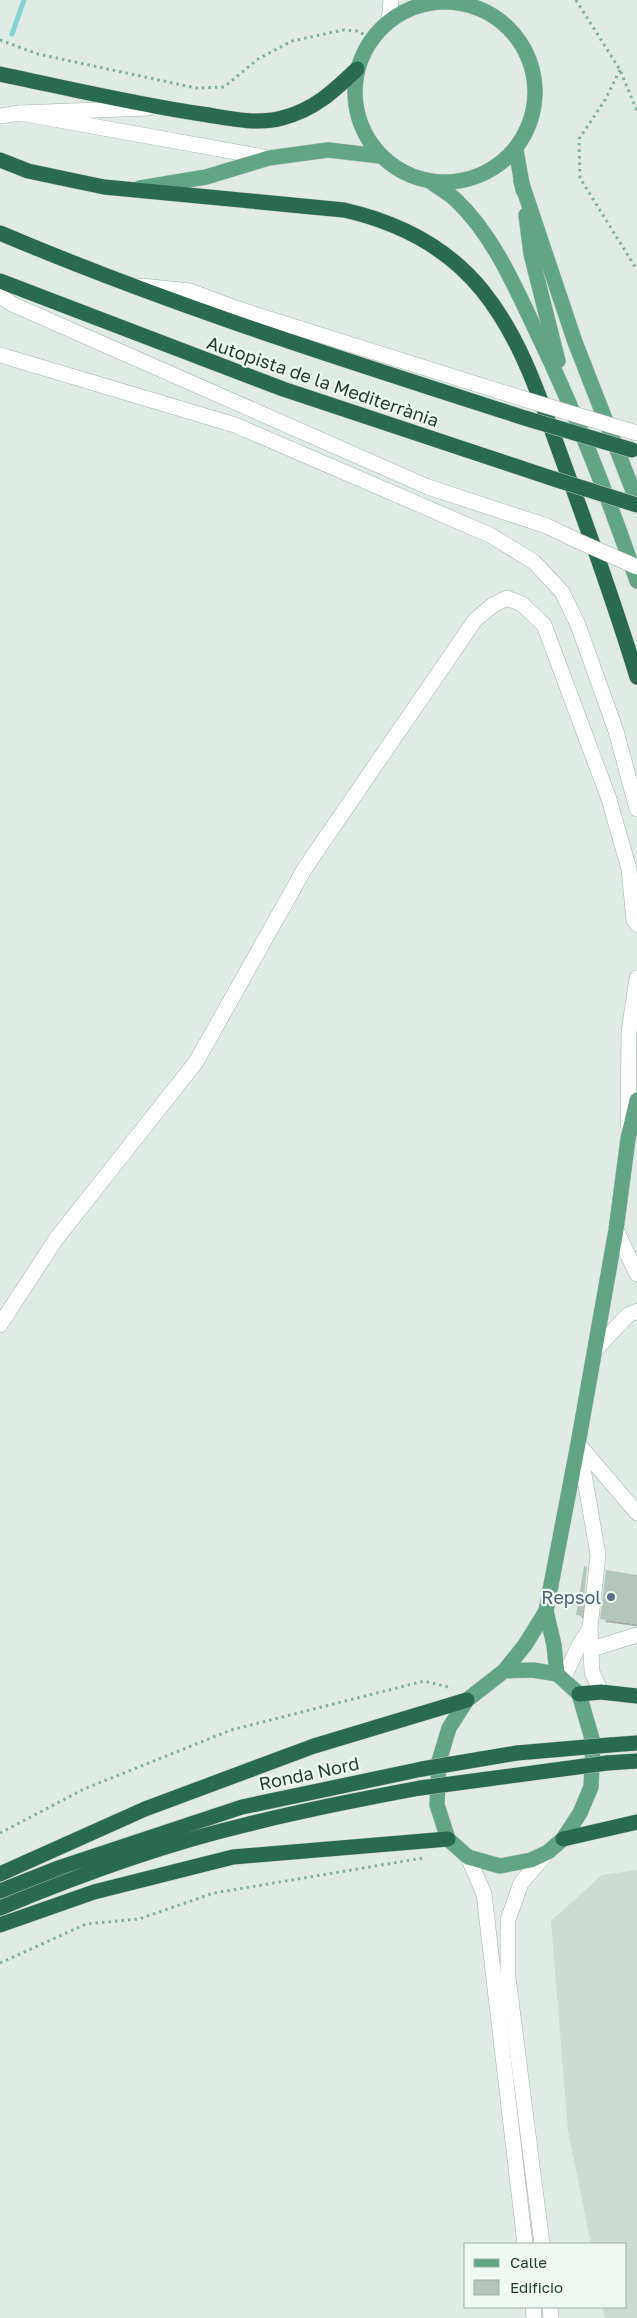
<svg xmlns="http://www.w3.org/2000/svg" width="637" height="2318" font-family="'Golos Text',sans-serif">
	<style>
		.built { fill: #cddbd2 }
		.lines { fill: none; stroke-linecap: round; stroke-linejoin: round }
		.stream { stroke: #83d4d2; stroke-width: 5 }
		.building { fill: #b4c6bc; filter: url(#shadow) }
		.minor-casing { stroke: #a2b3aa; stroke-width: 16 }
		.major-casing { stroke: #c0c8c5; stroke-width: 16 }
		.highway-casing { stroke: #c0c8c5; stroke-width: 16 }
		.path { stroke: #7db198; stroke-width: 3; stroke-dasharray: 2.5 4; stroke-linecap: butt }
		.minor { stroke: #fff; stroke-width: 15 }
		.major { stroke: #61a486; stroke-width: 15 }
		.highway { stroke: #296a51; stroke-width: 15 }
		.minor-bridge-casing { stroke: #a2b3aa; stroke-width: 16; stroke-linecap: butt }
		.highway-bridge-casing { stroke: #c0c8c5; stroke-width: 16; stroke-linecap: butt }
		.minor-bridge { stroke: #fff; stroke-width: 15 }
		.highway-bridge { stroke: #296a51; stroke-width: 15 }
		.service-dot { fill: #5c6f8a; stroke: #eff8f2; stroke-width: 2 }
		.labels { text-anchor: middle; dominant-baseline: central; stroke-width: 4.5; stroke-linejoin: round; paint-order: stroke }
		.street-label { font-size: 18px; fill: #1f3c2f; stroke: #eff8f2 }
		.service-label { font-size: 18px; fill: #4e5e75; stroke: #eff8f2; text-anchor: end }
	</style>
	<defs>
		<filter id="shadow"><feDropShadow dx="5.5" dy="3" stdDeviation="0" flood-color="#0004"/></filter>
	</defs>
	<rect width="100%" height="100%" fill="#dfebe4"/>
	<!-- built -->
	<polygon class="built" points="637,1870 637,2318 605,2318 603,2307 626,2307 626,2244 591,2244 568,2131 551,1921 602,1875"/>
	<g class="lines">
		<!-- stream -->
		<polyline class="stream" points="12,34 24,0"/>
	</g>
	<!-- building -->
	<g class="building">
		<polygon points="584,1566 587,1567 582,1616 576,1615"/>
		<polygon points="606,1570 637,1575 637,1624 600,1619"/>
	</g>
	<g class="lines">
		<!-- minor casing -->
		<g class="minor-casing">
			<g id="minor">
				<polyline points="454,0 459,3"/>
				<polyline points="389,21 391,0"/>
				<polyline points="20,113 269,158"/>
				<polyline points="0,116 20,113 148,108"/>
				<polyline points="141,286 190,291 238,309 524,399"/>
				<polyline points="0,296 12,304 428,487 547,526 578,541"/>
				<polyline points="0,355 235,425 490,535 534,562 562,592 578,625 616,731 637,809"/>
				<polyline points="620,428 637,433"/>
				<polyline points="628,1124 629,1032 637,978"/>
				<polyline points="616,1230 637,1274"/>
				<polyline points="0,1325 56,1239 196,1062 305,868 475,620 493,605 507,598 522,604 544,625 609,799 629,869 634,920 637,924"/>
				<polyline points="594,1351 628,1315 637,1311"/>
				<polyline points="579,1445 598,1555 590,1628 592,1672 601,1692"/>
				<polyline points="579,1445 637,1513"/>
				<polyline points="592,1649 637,1635"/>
				<polyline points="563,1680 578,1647 590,1628"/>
				<polyline points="468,1857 484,1894 525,2244"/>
				<polyline points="542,2244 508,1977 508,1920 521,1883 548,1852"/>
				<polyline points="533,2307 534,2318"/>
				<polyline points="550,2307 551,2318"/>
			</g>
		</g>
		<!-- major casing -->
		<g class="major-casing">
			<g id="major">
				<circle cx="445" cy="92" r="90"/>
				<polyline points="516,150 523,190"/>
				<polyline points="521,181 575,342 637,501"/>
				<path d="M 431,182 C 439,188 449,193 456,200 C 494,236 516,289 538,335 C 577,416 608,496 637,581"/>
				<polyline points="140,188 206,177 269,158 328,150 380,156"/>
				<polyline points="526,215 531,254 558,361"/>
				<polyline points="546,1611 554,1645 557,1674"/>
				<polyline points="504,1671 533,1670 557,1674 579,1694 593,1742 591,1787 580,1813 563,1839 548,1852 531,1860 500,1866 468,1857 448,1839 437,1805 439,1761 449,1728 467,1700 504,1671 525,1645 546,1611 578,1444 616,1230 628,1139 637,1100"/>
			</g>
		</g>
		<!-- highway casing -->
		<g class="highway-casing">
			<g id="highway">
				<path d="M 0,74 C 67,88 134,104 202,114 C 228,118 256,125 282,118 C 314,110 334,91 357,69"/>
				<path d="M 0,160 L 28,171 L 104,187 L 344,210 C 397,222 447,247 482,290 C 521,338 540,398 561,456 C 588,529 614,602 637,677"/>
				<path d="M 0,233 C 172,306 351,362 528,419"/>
				<polyline points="0,281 283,389 551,478"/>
				<polyline points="579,1694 601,1692 637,1696"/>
				<polyline points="610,1745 637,1743"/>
				<polyline points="607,1763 637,1761"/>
				<polyline points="563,1839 637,1822"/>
				<polyline points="0,1874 145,1809 314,1746 467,1700"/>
				<polyline points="0,1891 61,1867 242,1807 422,1769"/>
				<path d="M 0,1908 C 79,1875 161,1845 245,1825 C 303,1810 361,1799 420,1788"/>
				<polyline points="0,1925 94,1892 233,1857 448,1839"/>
			</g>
		</g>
		<!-- path -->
		<g class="path">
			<polyline points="576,0 620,70 637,111"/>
			<polyline points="0,40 38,54 196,88 224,87 258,59 292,41 343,30 357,31 372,38"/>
			<polyline points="620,70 605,100 579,139 580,178 637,270"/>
			<polyline points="0,1833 84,1789 231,1730 424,1681 452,1688"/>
			<polyline points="0,1963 86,1924 139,1919 214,1893 423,1858"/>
		</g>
		<!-- minor -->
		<use href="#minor" class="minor"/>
		<!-- major -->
		<use href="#major" class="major"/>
		<!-- highway -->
		<use href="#highway" class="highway"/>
		<!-- minor-bridge casing -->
		<g class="minor-bridge-casing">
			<g id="minor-bridge">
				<polyline points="524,399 620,428"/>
				<polyline points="578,541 637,567"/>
			</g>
		</g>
		<!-- highway-bridge casing -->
		<g class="highway-bridge-casing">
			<g id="highway-bridge">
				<polyline points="528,419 632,450"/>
				<polyline points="551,478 637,505"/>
				<polyline points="422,1769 517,1753 610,1745"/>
				<polyline points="420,1788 607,1763"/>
			</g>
		</g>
		<!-- minor-bridge -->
		<use href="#minor-bridge" class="minor-bridge"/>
		<!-- highway-bridge -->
		<use href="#highway-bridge" class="highway-bridge"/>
	</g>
	<!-- markers -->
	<circle class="service-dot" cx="611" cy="1597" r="5"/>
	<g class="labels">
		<!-- street labels -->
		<g class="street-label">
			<text transform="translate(323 381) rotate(19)">Autopista de la Mediterrània</text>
			<text transform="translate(309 1773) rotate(-12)">Ronda Nord</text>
		</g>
		<!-- service labels -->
		<g class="service-label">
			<text x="601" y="1597">Repsol</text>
		</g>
	</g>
	<!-- legend -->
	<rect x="464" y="2243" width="162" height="65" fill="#eff8f2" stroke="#9cada4"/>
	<rect x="474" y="2259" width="25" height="8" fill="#61a486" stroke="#9cada4"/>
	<text x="510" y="2268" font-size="15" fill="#1f3c2f">Calle</text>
	<rect x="474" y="2280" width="25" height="15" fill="#b4c6bc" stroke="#9cada4"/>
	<text x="510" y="2293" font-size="15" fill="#1f3c2f">Edificio</text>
</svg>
